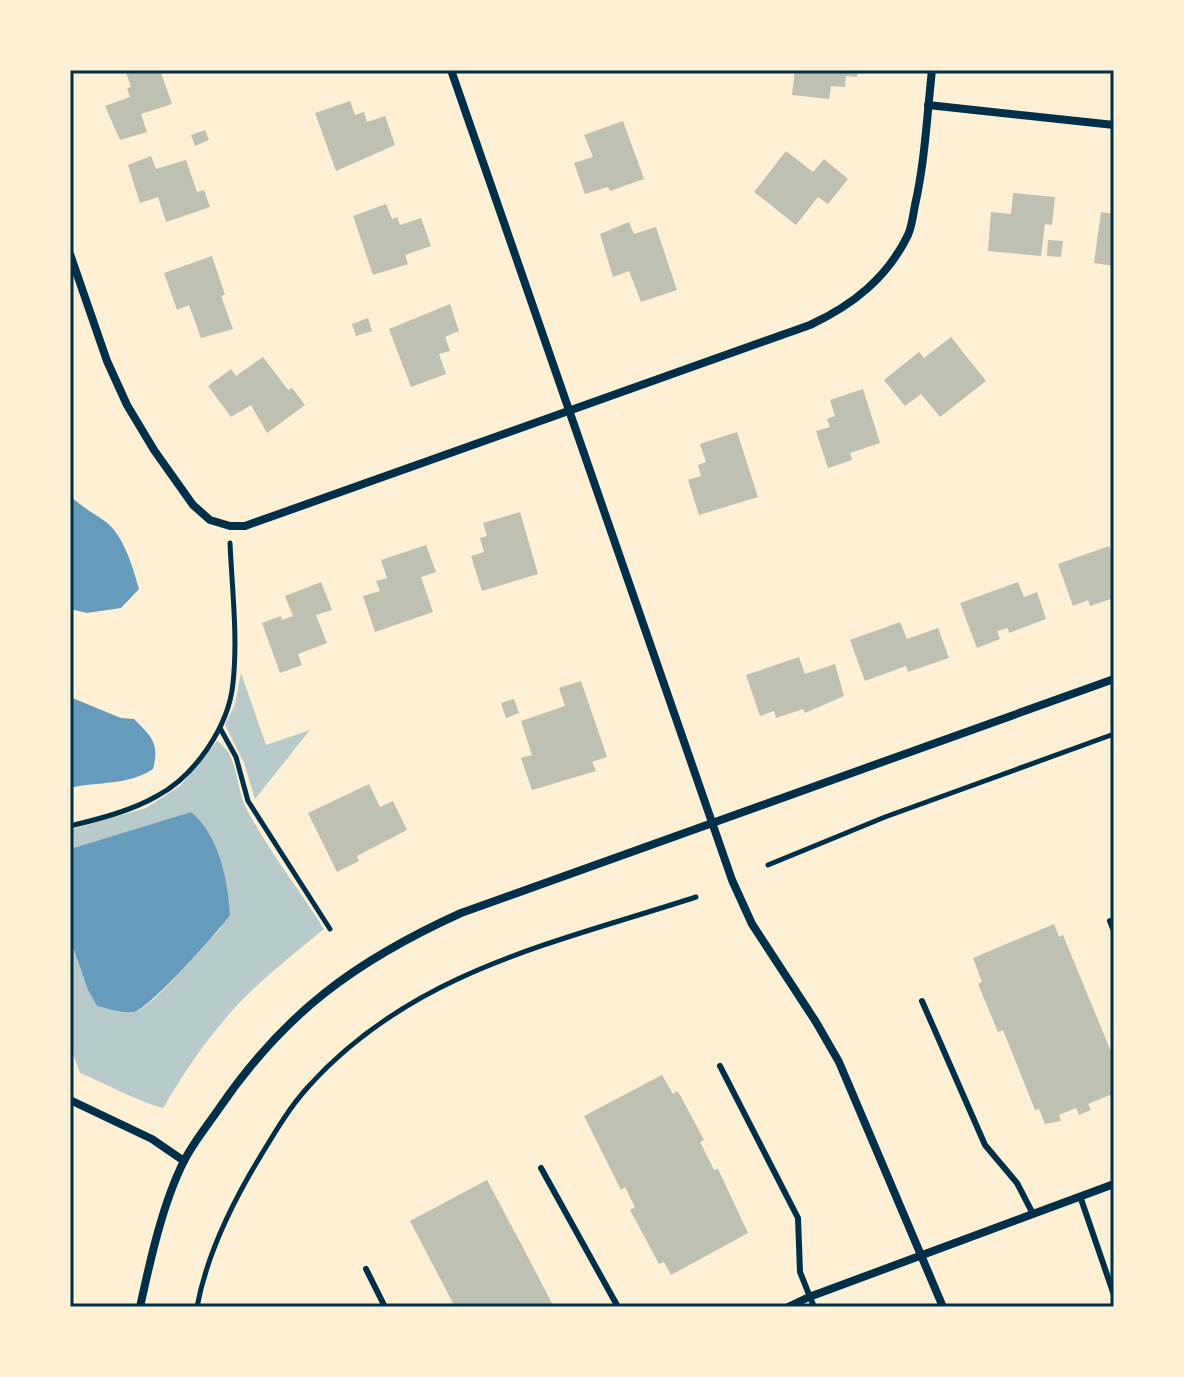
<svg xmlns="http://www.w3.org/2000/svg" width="1184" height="1377" font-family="'Golos Text',sans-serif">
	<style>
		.green { fill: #b9caca }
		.water { fill: #669bbc }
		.building { fill: #bec0b2 }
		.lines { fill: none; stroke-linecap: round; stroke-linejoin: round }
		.path { stroke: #003049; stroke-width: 5 }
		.service { stroke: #003049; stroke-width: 6 }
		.minor { stroke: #003049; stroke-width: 8 }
		.neatline { fill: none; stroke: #003049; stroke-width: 3 }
	</style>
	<rect width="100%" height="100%" fill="#fdf0d5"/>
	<!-- green -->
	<g class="green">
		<polygon points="241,673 266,745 310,730 255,799 244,763 225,725 235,704"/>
		<path d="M 217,741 C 239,755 235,786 246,808 C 268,850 299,889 324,929 C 292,955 259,981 231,1012 C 205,1041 183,1074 163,1108 C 134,1100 107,1084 80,1073 L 70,1046 L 70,939 L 88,990 L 97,1006 C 109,1009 122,1015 135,1012 C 153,1007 204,945 221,928 L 191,812 L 70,849 L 70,830 L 146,808 L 180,786 Z"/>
	</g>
	<!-- water -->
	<g class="water">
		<path d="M 70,496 C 81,506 93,513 106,522 C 124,536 133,568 139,589 L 121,608 L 87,613 L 70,609 Z"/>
		<path d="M 70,697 L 121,718 L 134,719 C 151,736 160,743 153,769 C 127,786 99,781 70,788 Z"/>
		<path d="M 191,812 C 219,835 228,880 230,915 C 218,932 150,1008 134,1012 C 122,1014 109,1009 97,1006 L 88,990 L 70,939 L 70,849 Z"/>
	</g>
	<!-- building -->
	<g class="building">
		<polygon points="125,70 160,70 172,104 141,114 147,132 120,140 105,106 130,97 127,88 131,87"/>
		<polygon points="795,70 858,70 857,77 846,76 845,87 831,86 829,99 792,95"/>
		<polygon points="350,101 355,115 364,112 367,122 385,116 395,145 336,171 315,113"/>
		<polygon points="623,121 644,179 610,191 608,187 585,194 574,163 593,157 584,135"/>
		<polygon points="205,130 209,140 195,146 191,135"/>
		<polygon points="786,151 813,172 824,159 848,179 828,204 818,197 796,225 754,192"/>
		<polygon points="151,156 156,169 186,160 197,192 204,190 210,207 166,222 158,197 140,203 128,165"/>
		<polygon points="1013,193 1055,197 1052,225 1045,224 1041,256 988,251 991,212 1011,214"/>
		<polygon points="386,204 392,219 397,217 400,225 421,218 431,246 405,255 408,264 373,275 353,216"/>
		<polygon points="1101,212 1114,214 1114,266 1094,263"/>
		<polygon points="629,222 634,234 656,227 677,290 641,302 629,271 613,277 600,234"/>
		<polygon points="1048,240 1063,241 1061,257 1047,256"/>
		<polygon points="212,256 225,295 221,296 233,329 201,338 189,305 177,310 164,273"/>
		<polygon points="450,304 459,331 445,337 450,351 439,354 446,374 411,387 389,329"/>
		<polygon points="368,318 372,331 356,336 352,324"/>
		<polygon points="951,337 986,381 940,417 921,394 905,406 884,380 919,352 924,358"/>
		<polygon points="263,357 288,390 292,388 305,405 267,433 251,405 231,417 208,386 231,369 236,376"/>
		<polygon points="863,389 880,443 850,453 852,460 828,468 816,431 830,427 827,419 835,416 830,400"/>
		<polygon points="737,432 758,497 699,515 688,480 701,476 698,465 706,462 700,444"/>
		<polygon points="520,512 538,574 482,591 471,556 484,552 480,538 487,536 483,523"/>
		<polygon points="426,545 436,572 421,577 433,612 375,632 363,596 380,591 376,581 387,578 381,560"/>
		<polygon points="1109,546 1114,558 1114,598 1090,606 1088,600 1073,606 1058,564"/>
		<polygon points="321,582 332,610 316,615 327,643 298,654 302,665 280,673 262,623 281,616 282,620 293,616 285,596"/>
		<polygon points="1018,582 1024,597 1037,592 1046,619 1009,633 1008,628 997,631 1000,639 977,648 960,603"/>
		<polygon points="900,622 907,639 938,628 949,658 908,672 906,666 865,681 850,640"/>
		<polygon points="799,657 805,674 835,664 844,696 805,713 803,709 776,718 774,711 760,716 746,675"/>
		<polygon points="581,681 607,757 592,762 596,771 532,790 521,758 532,755 521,721 565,706 559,688"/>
		<polygon points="514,699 519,713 506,718 501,703"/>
		<polygon points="369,784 380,807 393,801 407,830 357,856 359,861 337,872 308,813"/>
		<polygon points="1054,924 1059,937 1063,935 1114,1059 1114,1104 1110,1095 1088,1104 1091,1110 1079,1115 1076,1108 1059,1115 1061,1121 1045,1124 1039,1109 1035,1110 1003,1030 998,1032 978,984 982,982 973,958"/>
		<polygon points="662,1075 673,1094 677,1091 680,1095 704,1140 700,1142 714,1170 718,1169 748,1233 671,1275 664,1262 659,1264 630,1210 635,1207 625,1187 621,1190 584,1116"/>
		<polygon points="487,1180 519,1240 554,1307 455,1307 410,1221"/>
	</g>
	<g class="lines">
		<!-- path -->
		<g class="path">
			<polyline points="220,728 236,757 248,801 330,929"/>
			<path d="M 70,826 C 99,819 131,811 157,796 C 195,776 229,726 233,683 C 238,637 232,589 230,543"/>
			<polyline points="768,865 885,817 1114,734"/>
			<path d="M 197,1307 C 207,1253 232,1203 260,1157 C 275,1132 289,1108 308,1087 C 412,971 555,943 696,897"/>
		</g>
		<!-- service -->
		<g class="service">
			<polyline points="1110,921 1114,931"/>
			<polyline points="922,1001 985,1145 1017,1183 1033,1214"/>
			<polyline points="720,1066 798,1218 800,1272 814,1307"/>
			<polyline points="541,1168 618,1307"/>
			<polyline points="1080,1196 1114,1295"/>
			<polyline points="366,1269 385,1307"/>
		</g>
		<!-- minor -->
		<g class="minor">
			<polyline points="451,70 732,880 752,924 816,1022 839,1062 943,1307"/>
			<polyline points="928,105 1114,125"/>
			<path d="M 70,254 L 107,361 L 127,405 L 154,450 L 193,505 L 210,520 L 230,526 L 245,526 L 810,325 C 853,305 887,278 908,235 C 912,226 913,215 915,205 C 925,161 927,115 932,70"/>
			<polyline points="70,1100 152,1139 184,1161"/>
			<path d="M 140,1307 C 150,1261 163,1202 184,1161 C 193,1143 207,1126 218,1110 C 284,1013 355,961 461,913 L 1114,679"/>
			<polyline points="788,1307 809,1297 1114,1184"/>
		</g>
	</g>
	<!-- border -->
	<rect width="1184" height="1377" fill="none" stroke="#fdf0d5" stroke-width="144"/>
	<rect x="72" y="72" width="1040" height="1233" class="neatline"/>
</svg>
